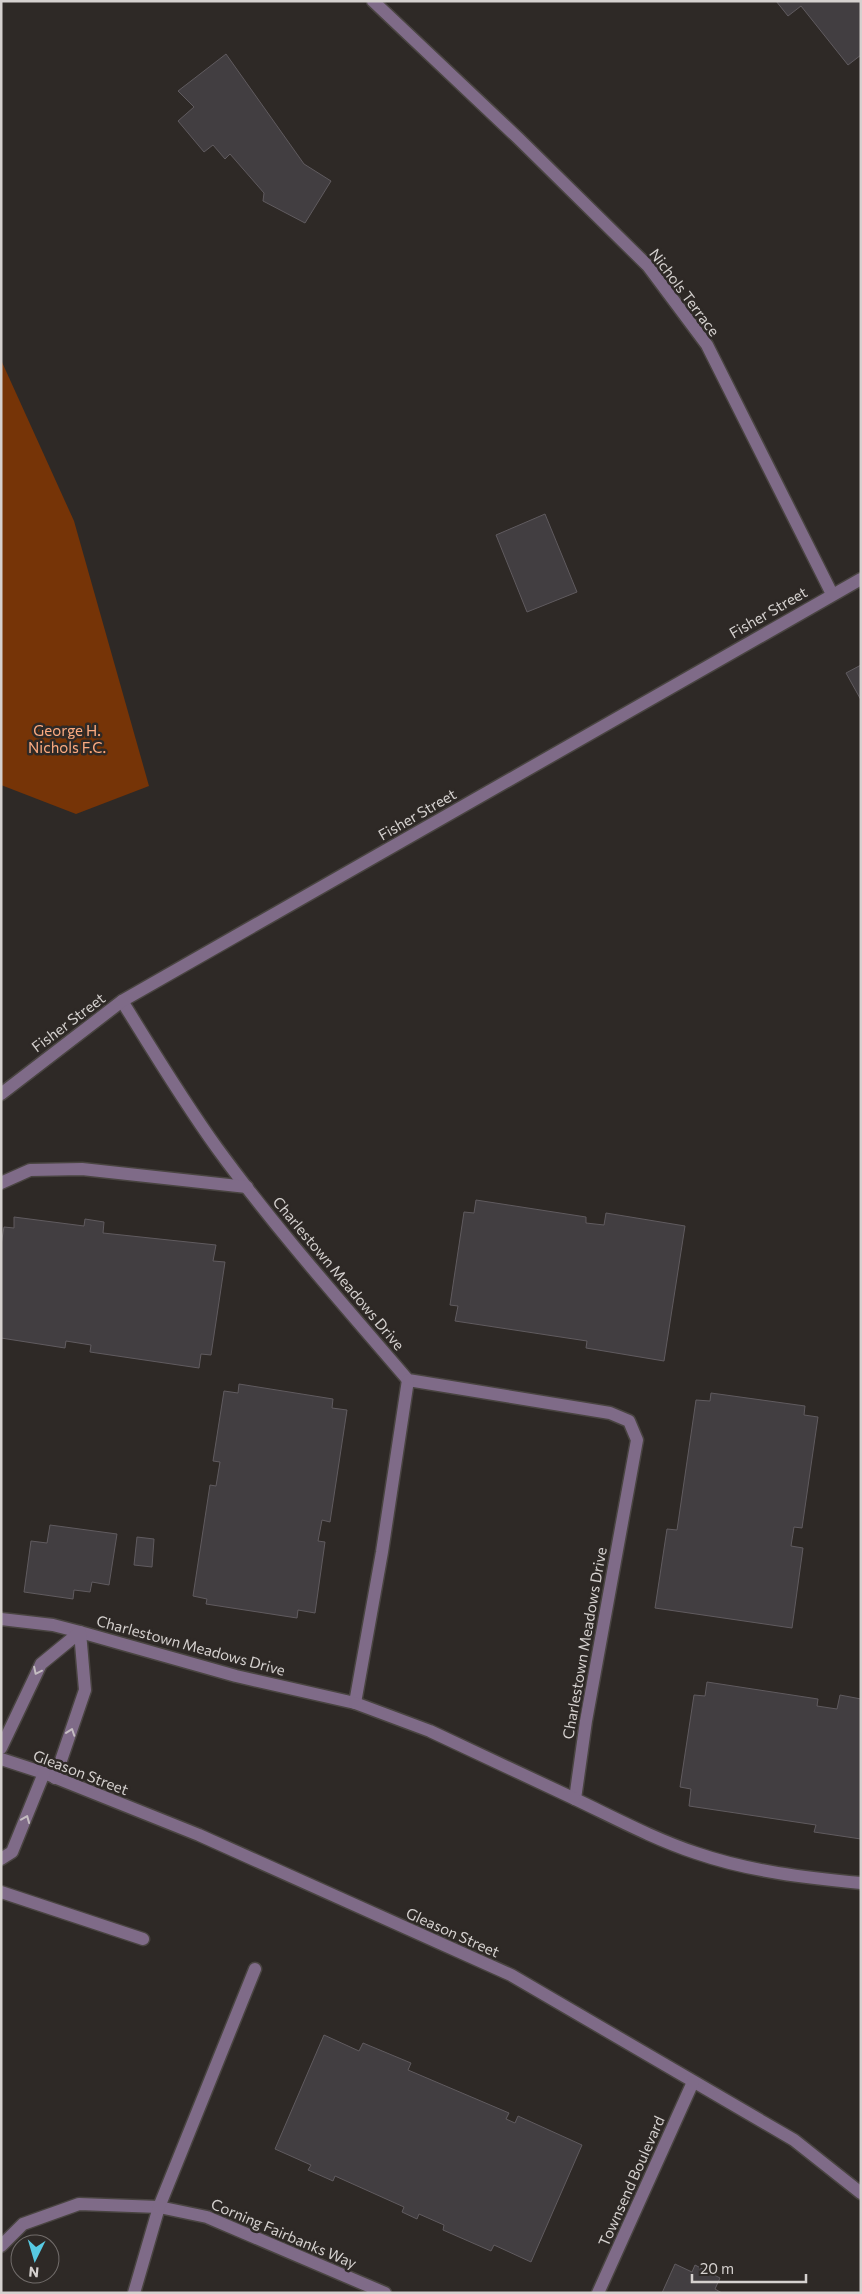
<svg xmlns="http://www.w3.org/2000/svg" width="862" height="2294" font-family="Commissioner,sans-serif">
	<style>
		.green { fill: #763407 }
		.building { fill: #423e41; stroke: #605b5f }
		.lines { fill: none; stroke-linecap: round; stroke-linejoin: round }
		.minor-casing { stroke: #494441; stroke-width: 15 }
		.minor { stroke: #7f6b88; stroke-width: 12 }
		.oneway { stroke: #c4bdc1 }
		.labels { text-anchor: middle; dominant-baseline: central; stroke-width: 5; stroke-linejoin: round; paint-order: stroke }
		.street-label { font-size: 15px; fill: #d5d1cf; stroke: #2e2926 }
		.park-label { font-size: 15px; fill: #fcab80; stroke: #2e2926 }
	</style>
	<rect width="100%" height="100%" fill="#2e2926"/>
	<!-- green -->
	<polygon class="green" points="1,360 74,521 149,786 76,814 1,785"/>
	<!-- building -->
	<g class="building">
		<polygon points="776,1 861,1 861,55 848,65 801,6 788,16"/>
		<polygon points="226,54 304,164 331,181 305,223 263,201 264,193 230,154 225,159 213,145 204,152 178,121 194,107 178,91"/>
		<polygon points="545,514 577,592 527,612 496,535"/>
		<polygon points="861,665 861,700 846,673"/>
		<polygon points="476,1200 586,1217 586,1223 604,1225 606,1213 685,1226 664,1361 586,1348 587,1341 455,1321 458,1306 450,1305 464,1212 474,1213"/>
		<polygon points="14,1217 84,1226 85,1219 104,1222 103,1233 216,1245 213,1261 225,1262 211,1355 201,1354 199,1368 90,1352 91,1345 66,1341 65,1348 1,1338 1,1245 4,1227 14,1228"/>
		<polygon points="239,1384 333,1399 332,1408 347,1410 330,1522 322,1520 318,1541 325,1542 315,1613 298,1610 297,1618 206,1604 207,1599 193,1596 210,1485 216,1486 220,1462 213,1461 224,1391 238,1393"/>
		<polygon points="711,1393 805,1406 804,1415 818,1417 802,1528 794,1527 791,1546 803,1548 792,1628 655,1608 667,1529 677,1530 696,1400 710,1401"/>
		<polygon points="50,1525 117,1534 109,1585 92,1582 90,1592 74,1590 73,1599 24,1592 31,1541 47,1543"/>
		<polygon points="137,1537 154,1539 152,1567 134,1565"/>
		<polygon points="707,1682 818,1699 817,1706 837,1709 840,1695 861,1699 861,1839 814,1832 816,1825 689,1806 691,1789 680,1787 694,1695 705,1696"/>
		<polygon points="324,2035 359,2051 363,2043 411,2063 408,2070 509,2113 506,2119 515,2123 518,2116 582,2145 531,2262 494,2245 491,2251 443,2230 444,2225 419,2214 417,2219 402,2212 404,2207 335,2176 333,2181 308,2170 311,2165 275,2149"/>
		<polygon points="675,2264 692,2272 695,2265 720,2278 715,2289 722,2293 662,2293"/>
	</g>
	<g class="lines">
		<!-- minor casing -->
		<g class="minor-casing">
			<g id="minor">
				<polyline points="373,1 518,138 648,266 707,345 832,594"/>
				<path d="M 122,1001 C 153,1051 183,1101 217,1148 C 276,1229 343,1304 408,1380 L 610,1413 L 629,1421 L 637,1440 L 586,1721 L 575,1799 C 615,1818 654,1839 696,1853 C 748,1871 806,1878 861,1883"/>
				<polyline points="1,1094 122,1001 861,579"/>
				<polyline points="1,1183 30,1170 82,1169 247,1187"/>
				<polyline points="1,1619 53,1625 80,1632 236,1676 355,1703 382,1552 408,1380"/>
				<polyline points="355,1703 430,1731 575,1799"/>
				<polyline points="1,1748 41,1664 80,1632 85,1690 55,1778"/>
				<polyline points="1,1759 44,1773 199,1835 511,1975 794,2140 861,2193"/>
				<polyline points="1,1859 12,1852 44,1773"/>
				<polyline points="1,1892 143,1939"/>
				<polyline points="1,2246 23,2224 79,2204 159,2207 207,2217 385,2293"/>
				<polyline points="134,2293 159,2207 255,1969"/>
				<polyline points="598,2293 693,2082"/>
			</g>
		</g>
		<!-- minor -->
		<use href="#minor" class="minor"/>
	</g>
	<!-- one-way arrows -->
	<defs><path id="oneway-chevron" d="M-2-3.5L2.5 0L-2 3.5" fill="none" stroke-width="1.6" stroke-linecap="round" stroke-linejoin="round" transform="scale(1.25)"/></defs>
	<g class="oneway">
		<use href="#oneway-chevron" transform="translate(37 1671) rotate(116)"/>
		<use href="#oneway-chevron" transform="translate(71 1732) rotate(-71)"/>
		<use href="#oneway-chevron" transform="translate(26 1819) rotate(-68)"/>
	</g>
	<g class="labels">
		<!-- street labels -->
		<g class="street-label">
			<text transform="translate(685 292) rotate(53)">Nichols Terrace</text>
			<text transform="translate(768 612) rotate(-30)">Fisher Street</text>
			<text transform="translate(417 814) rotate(-30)">Fisher Street</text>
			<text transform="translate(68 1022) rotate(-37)">Fisher Street</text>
			<text transform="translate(339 1273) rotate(50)">Charlestown Meadows Drive</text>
			<text transform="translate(584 1643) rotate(-80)">Charlestown Meadows Drive</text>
			<text transform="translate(191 1645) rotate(15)">Charlestown Meadows Drive</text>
			<text transform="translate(81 1772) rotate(21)">Gleason Street</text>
			<text transform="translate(453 1932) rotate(24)">Gleason Street</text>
			<text transform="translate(631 2181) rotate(-66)">Townsend Boulevard</text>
			<text transform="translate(284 2233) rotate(23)">Corning Fairbanks Way</text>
		</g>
		<!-- park labels -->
		<g class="park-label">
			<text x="67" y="730">George H.<tspan x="67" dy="17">Nichols F.C.</tspan></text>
		</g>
	</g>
	<!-- border -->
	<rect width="862" height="2294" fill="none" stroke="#d5d1cf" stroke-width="5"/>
	<!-- north arrow -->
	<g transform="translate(35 2259) rotate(185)"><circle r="24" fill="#2e2926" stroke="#716c6a"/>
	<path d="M0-4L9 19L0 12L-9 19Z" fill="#57c9e2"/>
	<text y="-8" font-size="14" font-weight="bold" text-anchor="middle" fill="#d5d1cf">N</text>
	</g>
	<!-- scale -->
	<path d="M692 2274v8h114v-8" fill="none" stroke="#d5d1cf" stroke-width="2.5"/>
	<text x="700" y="2274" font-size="15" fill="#d5d1cf" stroke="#2e2926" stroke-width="4" paint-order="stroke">20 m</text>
</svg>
